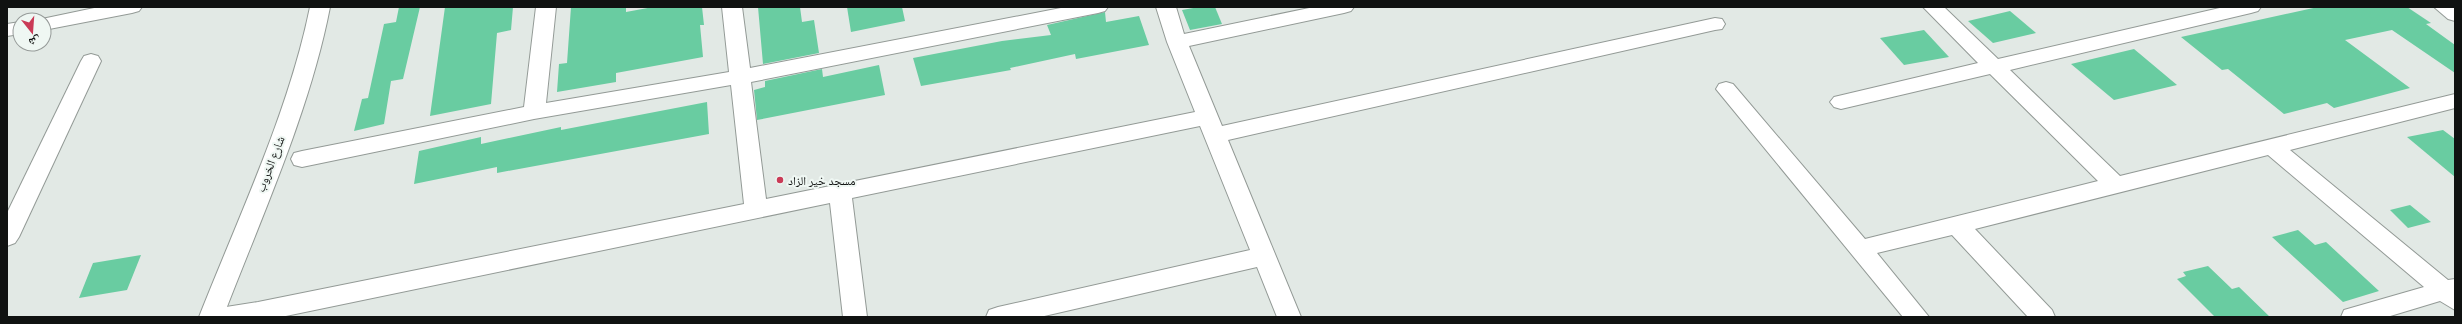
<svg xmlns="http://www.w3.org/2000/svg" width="2462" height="324" font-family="'IBM Plex Serif','Noto Naskh Arabic',serif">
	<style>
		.building { fill: #69cca1 }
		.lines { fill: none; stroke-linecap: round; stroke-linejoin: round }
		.minor-casing { stroke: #939a96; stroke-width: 2 }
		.secondary-casing { stroke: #939a96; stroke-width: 2 }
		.minor { fill: #fff; fill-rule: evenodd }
		.secondary { fill: #fff; fill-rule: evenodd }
		.poi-dot { fill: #ca3a56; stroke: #eff7f3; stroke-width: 1.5 }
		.labels { text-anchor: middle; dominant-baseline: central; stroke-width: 4; stroke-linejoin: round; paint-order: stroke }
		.street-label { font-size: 12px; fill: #101211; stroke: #eff7f3 }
		.poi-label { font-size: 12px; fill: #101211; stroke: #eff7f3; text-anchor: start }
	</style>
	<rect width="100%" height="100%" fill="#e2e9e5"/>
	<!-- building -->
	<g class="building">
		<polygon points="399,7 420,7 403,79 391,81 384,124 354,131 362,99 368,98 384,24 396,22"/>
		<polygon points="445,7 513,7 511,30 497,33 491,104 430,116"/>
		<polygon points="571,7 626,7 626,12 653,7 702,7 704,25 700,25 703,57 616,73 616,82 557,92 559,64 567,63"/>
		<polygon points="758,7 800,7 802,22 814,20 819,53 763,64"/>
		<polygon points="847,7 902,7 905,21 851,32"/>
		<polygon points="1199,7 1215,7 1222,24 1190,30 1182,10"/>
		<polygon points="2318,7 2407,7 2431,23 2426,24 2455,45 2455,73 2392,30 2345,40 2410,88 2334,108 2327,103 2284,114 2228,69 2222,70 2181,37"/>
		<polygon points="2010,11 2036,33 1993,43 1968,21"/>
		<polygon points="1105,12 1106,22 1139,16 1149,45 1076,59 1075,54 1010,68 1011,70 921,86 913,58 1002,41 1051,35 1047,25"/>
		<polygon points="1924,30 1949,57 1904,65 1880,38"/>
		<polygon points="2134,49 2177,85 2114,100 2071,64"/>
		<polygon points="879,65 885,95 757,120 754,90 765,87 765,81 822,69 823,77"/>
		<polygon points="707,102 709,134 497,173 497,167 414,184 419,151 481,137 481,144 561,127 561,130"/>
		<polygon points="2443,130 2455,139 2455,177 2407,137"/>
		<polygon points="2410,205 2431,222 2408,228 2390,210"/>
		<polygon points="2298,230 2315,245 2326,242 2379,291 2343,302 2272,237"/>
		<polygon points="141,255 127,290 79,298 93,263"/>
		<polygon points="2208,266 2232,289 2239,287 2270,317 2215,317 2177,279 2186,276 2183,272"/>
	</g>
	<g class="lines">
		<!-- minor casing -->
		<g class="minor-casing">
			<g id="minor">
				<polygon points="536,7 556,7 546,103 729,72 722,7 742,7 750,68 1066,7 1108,7 1105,11 1098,13 751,82 766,199 1195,112 1167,42 1156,7 1176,7 1184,34 1314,7 1354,7 1351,11 1344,13 1189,46 1222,126 1715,18 1722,19 1725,24 1722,29 1715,30 1228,140 1301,317 1277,317 1257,267 1040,317 986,317 989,310 998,307 1250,250 1200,126 852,198 867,317 843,317 830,203 281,317 204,317 207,310 258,302 744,204 731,85 534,119 302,167 294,165 291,159 294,153 302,151 524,107"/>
				<polygon points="1923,7 1944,7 1998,59 2224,7 2261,7 2258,11 2251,13 2010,70 2120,176 2455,94 2455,108 2290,150 2448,280 2455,279 2455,310 2440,301 2387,317 2341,317 2344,310 2424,287 2268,155 1975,229 2052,310 2055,317 2028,317 1952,235 1877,253 1929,317 1903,317 1716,89 1719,84 1726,82 1733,84 1865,239 2098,181 1990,74 1841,109 1834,107 1830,102 1834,97 1978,63"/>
				<polygon points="2434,7 2455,7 2455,21 2448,19"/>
				<polygon points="91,54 98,56 101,61 19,237 15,243 7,246 7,213 81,61 84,56"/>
			</g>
		</g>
		<!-- secondary casing -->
		<g class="secondary-casing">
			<g id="secondary">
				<polygon points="99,7 142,7 139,11 132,13 44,30 44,20 37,20"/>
				<path d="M 310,7 L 330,7 C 310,111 261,218 223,317 L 199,317 C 238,218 289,111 310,7 Z"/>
				<polygon points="20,22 20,34 7,36 7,24"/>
			</g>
		</g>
		<!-- minor -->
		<use href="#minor" class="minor"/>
		<!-- secondary -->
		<use href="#secondary" class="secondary"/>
	</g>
	<!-- markers -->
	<circle class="poi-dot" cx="780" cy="180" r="4"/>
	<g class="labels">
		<!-- street labels -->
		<g class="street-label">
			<text transform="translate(270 164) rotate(-69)">شارع الخروب</text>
		</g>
		<!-- poi labels -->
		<g class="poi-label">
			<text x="788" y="180">مسجد خير الزاد</text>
		</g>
	</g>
	<!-- border -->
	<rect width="2462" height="324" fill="none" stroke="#101211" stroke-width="16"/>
	<!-- north arrow -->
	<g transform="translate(32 32) rotate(163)"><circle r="19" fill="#eff7f3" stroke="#969b99"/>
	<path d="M0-3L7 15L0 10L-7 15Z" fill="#ca3a56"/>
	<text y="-6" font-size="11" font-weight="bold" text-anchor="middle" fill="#101211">ش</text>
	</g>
</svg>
